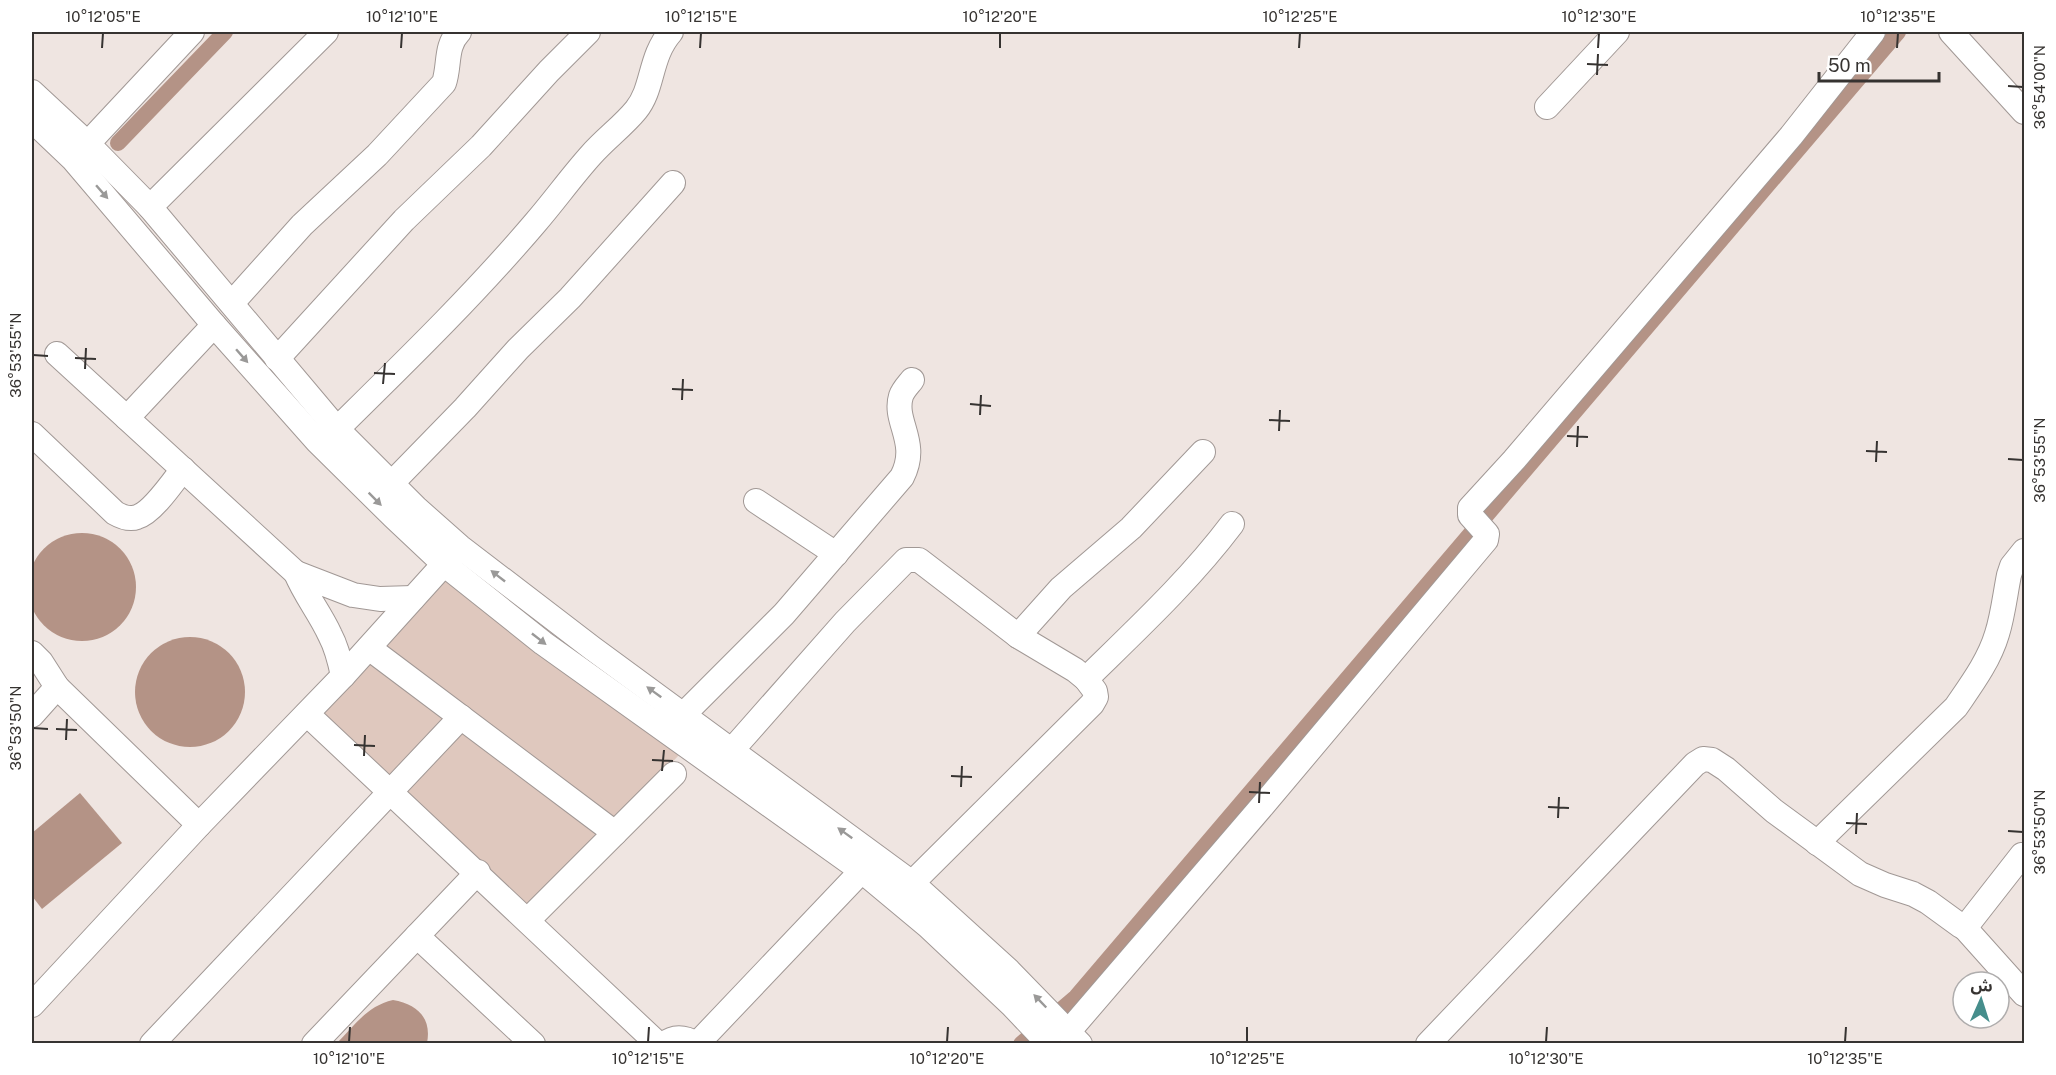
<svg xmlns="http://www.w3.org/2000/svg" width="2056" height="1075" font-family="'Public Sans','Noto Sans Arabic',sans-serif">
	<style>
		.garden { fill: #dfc8be }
		.water { fill: #b49386 }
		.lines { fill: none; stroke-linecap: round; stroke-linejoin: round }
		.canal { stroke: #b49386; stroke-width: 16 }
		.minor-casing { stroke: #a19895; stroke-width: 26 }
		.minor { stroke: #fff; stroke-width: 24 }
		.oneway { fill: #9a9998 }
		.ticks { fill: none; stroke: #363331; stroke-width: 2 }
		.neatline { fill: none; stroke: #363331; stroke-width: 2 }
		.ticks-label { font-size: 15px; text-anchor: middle; fill: #363331 }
	</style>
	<rect width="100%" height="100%" fill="#efe5e1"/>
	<!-- garden -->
	<polygon class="garden" points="441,577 680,754 532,909 317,713"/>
	<!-- water -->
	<g class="water">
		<circle cx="82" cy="587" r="54"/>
		<circle cx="190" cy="692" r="55"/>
		<polygon points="80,793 122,843 42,909 32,896 32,833"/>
		<path d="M 393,1000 C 417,1004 432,1018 427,1043 L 337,1043 C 355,1025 367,1006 393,1000 Z"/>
	</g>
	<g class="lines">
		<!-- canal -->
		<g class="canal">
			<polyline points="118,143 225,32"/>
			<polyline points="1021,1044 1076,997 1898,32"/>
		</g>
		<!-- minor casing -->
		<g class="minor-casing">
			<g id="minor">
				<polyline points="1951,32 2024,112"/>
				<polyline points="32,92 88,144 150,207 337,429 416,508 460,547 592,648 912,883 1009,971 1080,1044"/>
				<polyline points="1547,107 1617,32"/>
				<polyline points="32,120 73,159 214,325 318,442 393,516 444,564 543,643 862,871 928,926 1012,1005 1049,1044"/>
				<polyline points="77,155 192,32"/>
				<polyline points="150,207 326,32"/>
				<path d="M 232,303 L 302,225 L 377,155 L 444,83 C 450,65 445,46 459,32"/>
				<polyline points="57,354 296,573"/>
				<polyline points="277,359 404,220 481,146 549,71 588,32"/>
				<polyline points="127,418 214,325"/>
				<path d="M 337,429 C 405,362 474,295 536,222 C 555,200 572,176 591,155 C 605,139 623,126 636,110 C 654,88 649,57 671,32"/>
				<path d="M 32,434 L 115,513 C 122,517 129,520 137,517 C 152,513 173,482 183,469"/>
				<polyline points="391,484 465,408 518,349 570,298 673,183"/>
				<polyline points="756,501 836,554"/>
				<polyline points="1018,636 1061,588 1131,528 1203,452"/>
				<polyline points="369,648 615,833"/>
				<polyline points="32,653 41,662 57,687 199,825"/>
				<path d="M 343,676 C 340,661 337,648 330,635 C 320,613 305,595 296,573 L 353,595 L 380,599 L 413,598"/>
				<path d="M 1086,679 C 1137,629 1189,581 1232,524"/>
				<polyline points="307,714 658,1044"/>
				<path d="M 684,714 L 784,614 L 902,477 C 920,442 893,422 901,396 C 903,390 908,385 912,380"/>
				<polyline points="32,715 57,687"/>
				<polyline points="732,750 845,622 906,560 919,560 1018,636 1075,670 1086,679 1095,691 1096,697 1092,704 912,883"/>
				<path d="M 1817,843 L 1956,707 C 1971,685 1989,661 1997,634 C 2003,615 2005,595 2009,575 L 2012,566 L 2024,551"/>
				<polyline points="528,920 674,774"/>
				<polyline points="1964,927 2024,994"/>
				<polyline points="417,936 533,1044"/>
				<polyline points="32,1005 199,825 343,676 454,553"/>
				<polyline points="1069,1031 1264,804 1486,540 1487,534 1470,515 1470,508 1514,460 1791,136 1873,32"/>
				<polyline points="152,1044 461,717"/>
				<polyline points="314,1044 478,872"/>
				<path d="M 664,1044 C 675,1035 685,1037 697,1044"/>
				<polyline points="697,1044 871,861"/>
				<polyline points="1428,1044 1695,764 1703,759 1712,760 1726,769 1774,811 1860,874 1885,885 1913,894 1928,902 1961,926 1968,924 2022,855"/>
			</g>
		</g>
		<!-- minor -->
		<use href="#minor" class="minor"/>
	</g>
	<!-- one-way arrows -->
	<defs><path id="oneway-solid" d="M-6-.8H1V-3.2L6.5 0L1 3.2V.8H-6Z" transform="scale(1.5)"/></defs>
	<g class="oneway">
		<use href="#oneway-solid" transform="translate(102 192) rotate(49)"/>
		<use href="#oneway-solid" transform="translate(242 356) rotate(49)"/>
		<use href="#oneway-solid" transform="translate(375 499) rotate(45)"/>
		<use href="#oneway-solid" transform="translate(498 576) rotate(-142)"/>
		<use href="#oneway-solid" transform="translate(539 639) rotate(38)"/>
		<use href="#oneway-solid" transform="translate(654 692) rotate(-144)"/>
		<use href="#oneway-solid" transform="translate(845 833) rotate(-144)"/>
		<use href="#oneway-solid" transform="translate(1040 1001) rotate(-134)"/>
	</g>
	<!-- ticks -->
	<path class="ticks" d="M 102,48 L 103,33M 401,48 L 402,33M 700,48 L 701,33M 1000,48 L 1000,33M 1299,48 L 1300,33M 1598,48 L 1599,33M 1897,48 L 1898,33M 1587,64 L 1608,65M 1597,75 L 1598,54M 2008,86 L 2023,87M 33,355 L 48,356M 75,358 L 96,359M 85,369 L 86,348M 374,373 L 395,374M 383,384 L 385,363M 672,389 L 693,390M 682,400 L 683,379M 970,404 L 991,406M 980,415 L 981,395M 1269,420 L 1290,421M 1279,431 L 1280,410M 1567,436 L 1588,437M 1577,447 L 1578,426M 1866,451 L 1887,452M 2008,459 L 2023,460M 1876,462 L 1877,441M 33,728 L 48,729M 56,729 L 77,730M 66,740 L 67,719M 354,745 L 375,746M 364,756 L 365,735M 652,760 L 673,761M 662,771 L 664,750M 951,776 L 972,777M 961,787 L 962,766M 1249,792 L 1270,793M 1259,803 L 1260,782M 1548,807 L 1569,808M 1558,818 L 1559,797M 1846,823 L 1867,824M 2008,831 L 2023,832M 1856,834 L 1857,813M 349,1042 L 350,1027M 648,1042 L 649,1027M 947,1042 L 948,1027M 1247,1042 L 1247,1027M 1546,1042 L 1547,1027M 1845,1042 L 1846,1027"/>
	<!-- border -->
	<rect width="2056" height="1075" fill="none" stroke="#ffffff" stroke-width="66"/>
	<!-- north arrow -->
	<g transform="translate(1981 1000) rotate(3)"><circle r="28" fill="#ffffff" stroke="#afadad" stroke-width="1.5"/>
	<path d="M0-4.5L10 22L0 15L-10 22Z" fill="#468e8c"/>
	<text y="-9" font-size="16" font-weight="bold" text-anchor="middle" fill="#363331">ش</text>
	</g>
	<!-- scale -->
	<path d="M1819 72v9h120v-9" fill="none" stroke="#363331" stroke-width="3"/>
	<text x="1828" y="72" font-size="18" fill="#363331" stroke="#ffffff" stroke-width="4.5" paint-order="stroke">50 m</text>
	<rect x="33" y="33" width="1990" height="1009" class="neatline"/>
	<g class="ticks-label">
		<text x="103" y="22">10°12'05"E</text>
		<text x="402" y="22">10°12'10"E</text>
		<text x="701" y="22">10°12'15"E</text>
		<text x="1000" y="22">10°12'20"E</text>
		<text x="1300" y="22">10°12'25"E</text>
		<text x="1599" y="22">10°12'30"E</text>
		<text x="1898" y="22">10°12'35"E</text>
		<text transform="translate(2040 87) rotate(-90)" y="5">36°54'00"N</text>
		<text transform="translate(16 355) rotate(-90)" y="5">36°53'55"N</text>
		<text transform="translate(2040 460) rotate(-90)" y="5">36°53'55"N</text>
		<text transform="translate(16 728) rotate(-90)" y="5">36°53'50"N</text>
		<text transform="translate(2040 832) rotate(-90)" y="5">36°53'50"N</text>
		<text x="349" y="1064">10°12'10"E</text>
		<text x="648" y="1064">10°12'15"E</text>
		<text x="947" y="1064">10°12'20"E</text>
		<text x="1247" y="1064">10°12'25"E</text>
		<text x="1546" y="1064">10°12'30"E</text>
		<text x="1845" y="1064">10°12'35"E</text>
	</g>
</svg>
